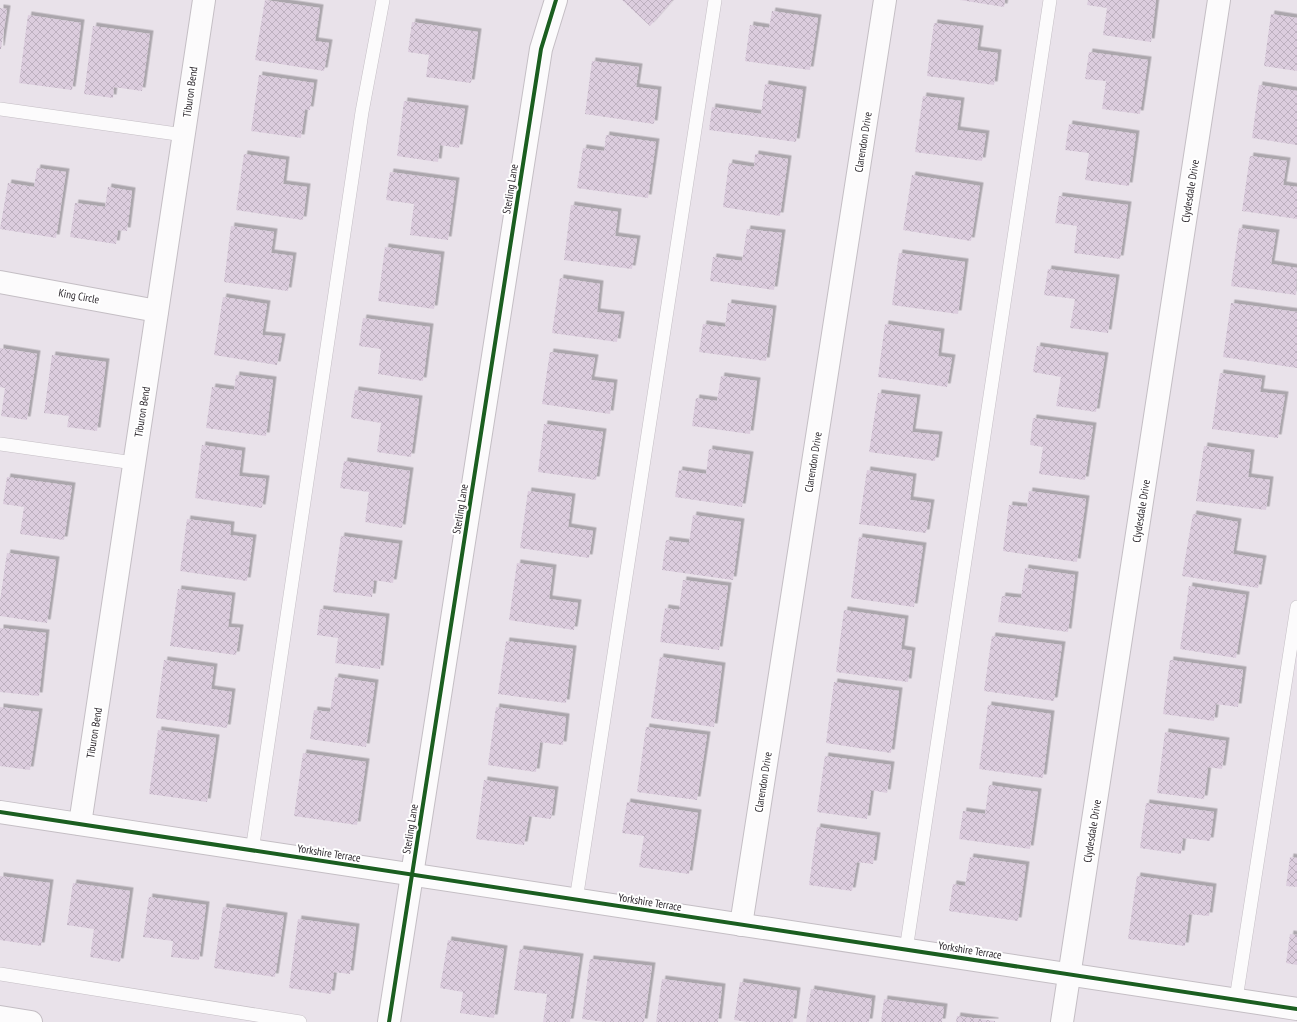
<svg xmlns="http://www.w3.org/2000/svg" width="1297" height="1022" font-family="'PT Sans Narrow',sans-serif">
	<style>
		.building { fill: url(#building-cross-hatch); filter: url(#shadow) }
		.lines { fill: none; stroke-linecap: round; stroke-linejoin: round }
		.service-casing { stroke: #c4bec4; stroke-width: 14 }
		.minor-casing { stroke: #c4bec4; stroke-width: 24 }
		.tertiary-casing { stroke: #c4bec4; stroke-width: 24 }
		.service { stroke: #fcfbfc; stroke-width: 13 }
		.minor { stroke: #fcfbfc; stroke-width: 22 }
		.tertiary { stroke: #fcfbfc; stroke-width: 22 }
		.cycleway-casing { stroke: #fff; stroke-width: 6 }
		.cycleway { stroke: #1b5e20; stroke-width: 4 }
		.labels { text-anchor: middle; dominant-baseline: central; stroke-width: 4; stroke-linejoin: round; paint-order: stroke }
		.street-label { font-size: 11px; fill: #2c272d; stroke: #fff }
	</style>
	<defs>
		<pattern id="building-cross-hatch" width="8" height="8" patternUnits="userSpaceOnUse"><rect width="8" height="8" fill="#dccdde"/><path d="M0 0l8 8M0 8l8-8" fill="none" stroke="#bdb0bf"/></pattern>
		<filter id="shadow"><feDropShadow dx="3.5" dy="-3.5" stdDeviation="0" flood-color="#0004"/></filter>
	</defs>
	<rect width="100%" height="100%" fill="#e9e2ea"/>
	<!-- building -->
	<g class="building">
		<polygon points="265,0 320,8 315,41 329,43 324,71 255,60"/>
		<polygon points="622,0 673,0 650,26"/>
		<polygon points="960,0 1005,0 1004,7"/>
		<polygon points="1088,0 1156,0 1151,42 1103,35 1107,8 1087,5"/>
		<polygon points="0,8 7,9 1,49 0,49"/>
		<polygon points="772,11 818,18 810,70 745,61 750,25 769,28"/>
		<polygon points="1271,14 1297,18 1297,71 1264,66"/>
		<polygon points="28,15 81,23 72,90 19,83"/>
		<polygon points="412,22 478,32 471,83 426,77 429,55 408,52"/>
		<polygon points="934,23 980,29 977,50 998,53 994,85 927,76"/>
		<polygon points="93,26 150,34 142,91 114,87 113,98 84,94"/>
		<polygon points="1089,52 1148,60 1140,114 1102,109 1106,81 1085,79"/>
		<polygon points="592,61 639,67 636,87 658,90 654,124 585,114"/>
		<polygon points="259,75 314,83 310,110 305,109 301,138 251,131"/>
		<polygon points="765,84 803,90 796,142 709,130 712,107 761,114"/>
		<polygon points="1259,85 1297,91 1297,145 1252,138"/>
		<polygon points="923,96 961,101 957,130 986,134 982,161 915,152"/>
		<polygon points="404,101 465,109 459,148 440,145 438,162 397,156"/>
		<polygon points="1069,124 1136,134 1129,186 1085,180 1089,153 1065,150"/>
		<polygon points="606,135 656,142 648,198 577,188 583,148 604,151"/>
		<polygon points="244,154 286,160 283,184 307,187 303,220 236,210"/>
		<polygon points="755,154 788,159 780,216 723,207 729,163 754,167"/>
		<polygon points="1250,156 1287,161 1283,185 1297,187 1297,219 1242,211"/>
		<polygon points="37,168 66,172 56,238 0,229 8,183 34,187"/>
		<polygon points="390,172 456,181 448,240 410,235 414,204 386,200"/>
		<polygon points="912,175 980,186 971,241 903,230"/>
		<polygon points="108,187 132,191 127,231 118,230 116,244 70,237 75,203 105,207"/>
		<polygon points="1059,196 1128,205 1120,259 1074,253 1077,226 1055,223"/>
		<polygon points="571,205 618,212 615,236 637,239 632,269 564,260"/>
		<polygon points="231,226 274,232 271,253 293,256 288,291 224,282"/>
		<polygon points="1239,228 1276,233 1271,264 1297,268 1296,295 1231,286"/>
		<polygon points="747,229 782,233 774,290 710,281 713,257 742,261"/>
		<polygon points="385,247 441,255 434,309 378,301"/>
		<polygon points="899,253 965,262 958,314 892,305"/>
		<polygon points="1048,269 1116,278 1108,333 1070,328 1075,299 1044,295"/>
		<polygon points="560,278 600,284 597,312 621,315 617,342 552,333"/>
		<polygon points="223,297 267,304 262,335 282,337 277,365 214,355"/>
		<polygon points="728,303 773,309 766,361 699,352 703,324 725,327"/>
		<polygon points="1231,303 1297,312 1297,368 1223,357"/>
		<polygon points="363,318 430,327 423,381 378,374 381,349 359,346"/>
		<polygon points="885,324 941,332 938,356 952,358 947,387 878,377"/>
		<polygon points="1037,346 1105,356 1096,412 1056,406 1061,377 1033,372"/>
		<polygon points="0,348 37,354 27,420 1,416 5,388 0,387"/>
		<polygon points="550,352 595,358 591,380 614,383 610,414 542,404"/>
		<polygon points="52,355 106,362 97,431 67,427 69,416 44,413"/>
		<polygon points="1220,373 1262,379 1260,392 1285,395 1278,438 1212,429"/>
		<polygon points="236,375 273,380 266,436 206,428 212,387 234,390"/>
		<polygon points="721,376 757,381 750,434 692,426 696,398 717,401"/>
		<polygon points="355,390 419,399 411,457 377,452 381,423 351,418"/>
		<polygon points="878,393 917,398 912,432 939,435 935,461 869,452"/>
		<polygon points="1033,418 1093,426 1085,480 1039,474 1043,447 1030,445"/>
		<polygon points="544,424 603,432 596,480 538,472"/>
		<polygon points="202,445 242,451 239,476 266,479 262,508 195,498"/>
		<polygon points="1204,446 1251,453 1248,477 1270,480 1266,510 1196,501"/>
		<polygon points="709,449 750,455 742,507 675,497 679,470 706,474"/>
		<polygon points="344,461 410,471 402,528 365,522 369,492 340,488"/>
		<polygon points="867,470 913,477 910,500 931,503 926,533 859,524"/>
		<polygon points="7,477 72,486 64,540 20,534 24,507 3,504"/>
		<polygon points="528,491 572,497 568,527 593,531 589,558 520,548"/>
		<polygon points="1029,491 1086,499 1077,562 1003,551 1009,505 1027,507"/>
		<polygon points="1193,514 1238,522 1233,554 1263,559 1258,588 1182,576"/>
		<polygon points="693,515 741,522 733,580 662,570 666,540 689,543"/>
		<polygon points="187,519 231,525 230,535 253,538 247,581 180,571"/>
		<polygon points="341,536 399,544 393,583 374,580 372,597 333,592"/>
		<polygon points="859,537 923,546 914,607 851,598"/>
		<polygon points="7,553 56,560 47,623 0,616 0,601"/>
		<polygon points="517,563 553,568 549,599 578,603 574,630 509,620"/>
		<polygon points="1025,568 1075,575 1068,632 998,622 1002,596 1021,598"/>
		<polygon points="683,580 728,586 719,650 660,642 665,608 679,610"/>
		<polygon points="1189,586 1246,595 1236,658 1180,649"/>
		<polygon points="178,589 232,596 228,627 240,628 236,655 170,646"/>
		<polygon points="320,609 386,617 380,669 335,663 338,638 317,635"/>
		<polygon points="844,610 905,619 901,649 912,651 908,682 836,672"/>
		<polygon points="0,628 46,633 39,696 0,692"/>
		<polygon points="992,636 1062,645 1054,701 984,691"/>
		<polygon points="506,641 573,649 566,703 498,694"/>
		<polygon points="660,657 722,666 714,727 651,718"/>
		<polygon points="164,660 214,667 211,689 232,692 227,728 156,718"/>
		<polygon points="1170,660 1243,670 1238,707 1216,704 1214,721 1163,714"/>
		<polygon points="335,677 375,683 366,747 310,739 314,710 330,712"/>
		<polygon points="834,682 899,691 891,753 826,743"/>
		<polygon points="988,705 1051,714 1043,778 979,769"/>
		<polygon points="0,707 39,712 30,770 0,766"/>
		<polygon points="496,707 566,717 563,745 540,742 536,772 488,765"/>
		<polygon points="646,727 707,735 697,800 637,792"/>
		<polygon points="158,730 216,738 207,802 149,794"/>
		<polygon points="1165,732 1226,741 1222,769 1208,767 1204,799 1157,793"/>
		<polygon points="303,753 366,762 357,825 294,816"/>
		<polygon points="825,756 891,765 887,793 871,790 867,819 817,812"/>
		<polygon points="484,780 555,790 551,819 529,816 524,845 476,839"/>
		<polygon points="989,785 1038,792 1030,849 959,839 963,811 985,814"/>
		<polygon points="627,802 698,813 689,874 639,867 644,836 622,833"/>
		<polygon points="1146,803 1214,812 1210,841 1183,838 1181,854 1140,848"/>
		<polygon points="817,827 877,836 873,864 857,862 852,891 809,885"/>
		<polygon points="970,857 1026,865 1018,921 949,911 953,884 965,886"/>
		<polygon points="1290,857 1297,858 1297,887 1286,886"/>
		<polygon points="0,876 50,883 41,946 0,940"/>
		<polygon points="1137,876 1213,887 1209,916 1189,914 1185,946 1128,939"/>
		<polygon points="73,883 130,891 120,962 90,957 94,929 67,925"/>
		<polygon points="149,897 206,905 199,960 171,957 173,941 143,937"/>
		<polygon points="223,907 284,916 275,977 214,968"/>
		<polygon points="298,919 356,927 350,974 334,972 331,994 289,988"/>
		<polygon points="1290,934 1297,935 1297,965 1286,963"/>
		<polygon points="448,940 504,949 494,1018 460,1013 463,992 440,988"/>
		<polygon points="520,949 580,957 570,1022 543,1022 547,994 514,990"/>
		<polygon points="590,959 652,966 644,1022 605,1022 582,1019"/>
		<polygon points="662,979 722,987 718,1022 656,1022"/>
		<polygon points="740,982 797,991 793,1022 748,1022 734,1020"/>
		<polygon points="811,989 872,999 869,1022 806,1022"/>
		<polygon points="884,999 944,1007 942,1022 881,1022"/>
		<polygon points="957,1016 995,1021 995,1022 956,1022"/>
	</g>
	<g class="lines">
		<!-- service casing -->
		<g class="service-casing">
			<g id="service">
				<polyline points="0,109 184,135"/>
				<polyline points="0,444 134,463"/>
				<polyline points="252,851 362,112 383,0"/>
				<polyline points="576,900 715,0"/>
				<polyline points="906,950 1050,0"/>
				<polyline points="0,974 300,1022"/>
				<polyline points="1236,999 1297,607"/>
			</g>
		</g>
		<!-- minor casing -->
		<g class="minor-casing">
			<g id="minor">
				<polyline points="0,282 157,311"/>
				<polyline points="0,812 1297,1009"/>
				<polyline points="80,824 204,0"/>
				<polyline points="741,925 885,0"/>
				<polyline points="389,1022 541,49 556,0"/>
				<polyline points="1062,1022 1219,0"/>
			</g>
		</g>
		<!-- tertiary casing -->
		<g class="tertiary-casing">
			<polyline id="tertiary" points="0,1017 31,1022"/>
		</g>
		<!-- service -->
		<use href="#service" class="service"/>
		<!-- minor -->
		<use href="#minor" class="minor"/>
		<!-- tertiary -->
		<use href="#tertiary" class="tertiary"/>
		<!-- cycleway casing -->
		<g class="cycleway-casing">
			<g id="cycleway">
				<polyline points="0,812 1297,1009"/>
				<polyline points="389,1022 541,49 556,0"/>
			</g>
		</g>
		<!-- cycleway -->
		<use href="#cycleway" class="cycleway"/>
	</g>
	<g class="labels">
		<!-- street labels -->
		<g class="street-label">
			<text transform="translate(190 92) rotate(-82)">Tiburon Bend</text>
			<text transform="translate(863 142) rotate(-81)">Clarendon Drive</text>
			<text transform="translate(510 189) rotate(-81)">Sterling Lane</text>
			<text transform="translate(1190 191) rotate(-81)">Clydesdale Drive</text>
			<text transform="translate(79 296) rotate(10)">King Circle</text>
			<text transform="translate(142 412) rotate(-81)">Tiburon Bend</text>
			<text transform="translate(813 462) rotate(-81)">Clarendon Drive</text>
			<text transform="translate(460 509) rotate(-81)">Sterling Lane</text>
			<text transform="translate(1141 511) rotate(-81)">Clydesdale Drive</text>
			<text transform="translate(94 733) rotate(-81)">Tiburon Bend</text>
			<text transform="translate(763 782) rotate(-81)">Clarendon Drive</text>
			<text transform="translate(410 829) rotate(-81)">Sterling Lane</text>
			<text transform="translate(1092 831) rotate(-81)">Clydesdale Drive</text>
			<text transform="translate(329 853) rotate(9)">Yorkshire Terrace</text>
			<text transform="translate(650 902) rotate(9)">Yorkshire Terrace</text>
			<text transform="translate(970 950) rotate(9)">Yorkshire Terrace</text>
		</g>
	</g>
</svg>
